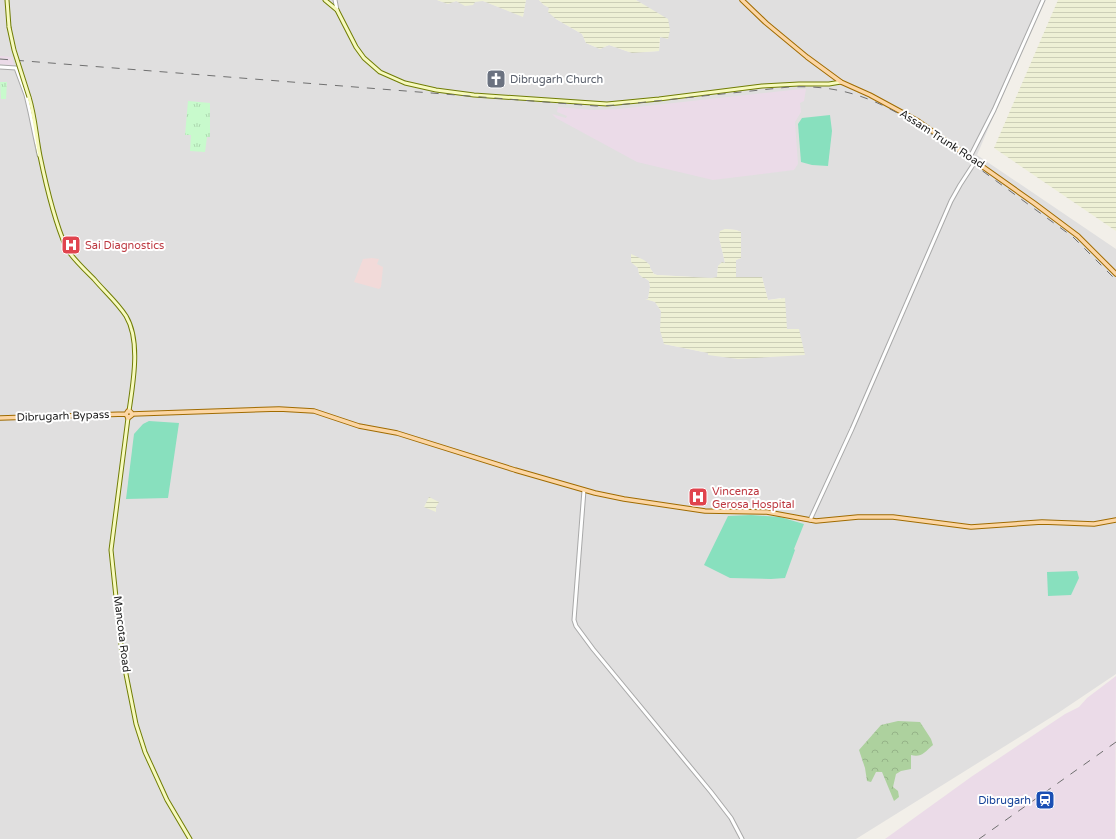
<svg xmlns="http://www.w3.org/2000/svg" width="1116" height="839" font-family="'Varela Round',sans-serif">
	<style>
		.residential { fill: #e0dfdf; fill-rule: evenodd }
		.commercial { fill: #f2dad9 }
		.industrial { fill: #ebdbe8 }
		.farmland { fill: url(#farmland-rules) }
		.forest { fill: url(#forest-crowns) }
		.park { fill: url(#park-tufts) }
		.pitch { fill: #88e0be }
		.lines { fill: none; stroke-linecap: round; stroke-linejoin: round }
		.tertiary-casing { stroke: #a9a9a9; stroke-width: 5 }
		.secondary-casing { stroke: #707d05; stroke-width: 5 }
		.primary-casing { stroke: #a06b00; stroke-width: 5.5 }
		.tertiary { stroke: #fff; stroke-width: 3 }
		.secondary { stroke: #f7fabf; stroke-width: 3 }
		.primary { stroke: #fcd6a4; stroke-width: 3.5 }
		.rail { stroke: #707070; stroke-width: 1; stroke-dasharray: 8 8; stroke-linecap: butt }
		.secondary-bridge-casing { stroke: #707d05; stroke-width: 5; stroke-linecap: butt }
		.secondary-bridge { stroke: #f7fabf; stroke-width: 3 }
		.labels { text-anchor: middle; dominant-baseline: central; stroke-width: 4; stroke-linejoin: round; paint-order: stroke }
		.worship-label { font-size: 11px; fill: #5b616d; stroke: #fff; text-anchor: start }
		.street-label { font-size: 11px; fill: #222; stroke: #fff }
		.health-label { font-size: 11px; fill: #be3a42; stroke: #fff; text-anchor: start }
		.transit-label { font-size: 11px; fill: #164399; stroke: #fff; text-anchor: end }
	</style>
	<defs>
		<pattern id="farmland-rules" width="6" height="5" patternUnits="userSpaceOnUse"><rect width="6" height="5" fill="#eef0d5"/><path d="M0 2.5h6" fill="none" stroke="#ccceb7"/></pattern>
		<pattern id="forest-crowns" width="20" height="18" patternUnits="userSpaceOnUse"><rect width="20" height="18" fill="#add19e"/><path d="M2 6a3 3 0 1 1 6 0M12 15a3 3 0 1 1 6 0" fill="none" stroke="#95b388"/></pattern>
		<pattern id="park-tufts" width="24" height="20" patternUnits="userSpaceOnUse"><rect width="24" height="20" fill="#c8facc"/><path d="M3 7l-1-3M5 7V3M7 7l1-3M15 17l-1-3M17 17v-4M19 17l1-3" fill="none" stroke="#acd6af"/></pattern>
	</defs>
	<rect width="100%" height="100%" fill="#f2efe9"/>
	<!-- residential -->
	<path class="residential" d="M 0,0 L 437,0 L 448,4 L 456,1 L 483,1 L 523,16 L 526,0 L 539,0 L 544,5 L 550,8 L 556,19 L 582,34 L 586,43 L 600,49 L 609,45 L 632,53 L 659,51 L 660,41 L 660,37 L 648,8 L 636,0 L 1043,0 L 977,155 L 1116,249 L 1116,674 L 1058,713 L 856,839 L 0,839 ZM 725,229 L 736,230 L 741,232 L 741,258 L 736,260 L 736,278 L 762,277 L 768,300 L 781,298 L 787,329 L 791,329 L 708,355 L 708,353 L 664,344 L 661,311 L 655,302 L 648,299 L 650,287 L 649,281 L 639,274 L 638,268 L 631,262 L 650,268 L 654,274 L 657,275 L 712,278 L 717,277 L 718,266 L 725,263 L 719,237 Z"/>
	<!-- commercial -->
	<polygon class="commercial" points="372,258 379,259 377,264 383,267 381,287 379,289 354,282 363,259"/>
	<!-- industrial -->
	<g class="industrial">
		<polygon points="0,56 12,57 14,66 0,64"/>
		<polygon points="801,89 806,89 804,101 800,103 801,112 795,122 798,164 794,170 713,180 637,162 556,118 552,114 566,118 567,116 557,112 558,107 593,110 619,109"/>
		<polygon points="1116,676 1115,839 885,839 971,777 1065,714 1079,707 1087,698"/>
	</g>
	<!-- farmland -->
	<g class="farmland">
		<polygon points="437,0 526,0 523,17 483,1 475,2 473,5 465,6 456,1 448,4"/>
		<polygon points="539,0 636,0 668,19 670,30 668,39 660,37 659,51 632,53 609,45 600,49 586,43 582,34 556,19 548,12 549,8 544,5"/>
		<polygon points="1058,0 1116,0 1116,231 994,148"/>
		<polygon points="725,229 736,230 741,232 741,258 736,260 736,277 762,277 768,300 785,298 787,329 799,329 805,355 738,359 708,355 708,353 664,344 660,330 661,311 655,302 645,299 648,299 650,287 649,281 645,278 643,278 639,274 638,268 631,262 631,254 644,260 650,265 650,268 654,274 657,275 712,278 717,277 718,266 722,262 725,263 719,237 720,231"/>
		<polygon points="429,497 439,502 436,507 436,512 424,507"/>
	</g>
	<!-- forest -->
	<path class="forest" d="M 898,721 L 920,722 L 931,739 L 933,745 C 925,752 921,758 911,755 L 911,769 L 901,771 L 896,774 L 893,787 L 898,791 L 899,797 L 894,801 L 882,772 L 876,772 L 871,782 L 867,781 L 865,768 L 859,750 L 881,725 Z"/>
	<!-- park -->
	<g class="park">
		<polygon points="0,82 7,82 6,99 1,99"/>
		<polygon points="188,101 210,103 210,137 207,137 205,152 190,151 191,135 185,135"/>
	</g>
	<!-- pitch -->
	<g class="pitch">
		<polygon points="830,115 832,131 828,166 812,165 801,162 798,124 802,118"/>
		<polygon points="149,421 179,423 168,498 126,499 134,434 143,424"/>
		<polygon points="751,515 780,517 804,524 794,549 795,550 785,578 771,579 730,578 704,565 728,516"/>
		<polygon points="1077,571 1079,578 1071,595 1048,596 1047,572"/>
	</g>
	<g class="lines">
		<!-- tertiary casing -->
		<g class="tertiary-casing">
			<g id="tertiary">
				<polyline points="335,0 337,10"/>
				<polyline points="0,67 16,68 26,95 30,112 39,155"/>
				<polyline points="970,157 994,110 1043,0"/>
				<polyline points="584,490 574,620 576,626 593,649 711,792 731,818 742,839"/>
				<polyline points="810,520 852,429 951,201 960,185 973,165"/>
			</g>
		</g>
		<!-- secondary casing -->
		<g class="secondary-casing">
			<g id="secondary">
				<polyline points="7,0 9,27"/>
				<polyline points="325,0 337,10 356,47 364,58 380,72 405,83 436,90 474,95 607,104 659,99 762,86 799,84 829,84 841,82"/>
				<path d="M 29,97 C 35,116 36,136 40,156 C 46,185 54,220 66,247 C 70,256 86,271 94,279 C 104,291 117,302 126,316 C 141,341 133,383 129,411"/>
				<polyline points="128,418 111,550 122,654 136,724 145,752 167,800 190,839"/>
			</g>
		</g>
		<!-- primary casing -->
		<g class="primary-casing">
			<g id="primary">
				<polyline points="742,0 766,23 807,57 841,82 870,95 918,121 1034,203 1078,236 1116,274"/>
				<polyline points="132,414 279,409 314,411 359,426 397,433 515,470 595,493 624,499 705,511 767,512 816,521 858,517 893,517 971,527 1042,522 1094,524 1116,520"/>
				<polyline points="0,418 126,414 128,411 131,412 132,415 128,418 126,414"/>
			</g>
		</g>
		<!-- tertiary -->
		<use href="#tertiary" class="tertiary"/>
		<!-- secondary -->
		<use href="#secondary" class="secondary"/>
		<!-- primary -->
		<use href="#primary" class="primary"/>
		<!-- rail -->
		<g class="rail">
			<path d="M 0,59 L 596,106 L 617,105 L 789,87 C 849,84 887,104 936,137 L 1073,237 L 1116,280"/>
			<polyline points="979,839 1116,742"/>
		</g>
		<!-- secondary-bridge casing -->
		<g class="secondary-bridge-casing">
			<polyline id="secondary-bridge" points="9,27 14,50 29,97"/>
		</g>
		<!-- secondary-bridge -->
		<use href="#secondary-bridge" class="secondary-bridge"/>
	</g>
	<!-- icons -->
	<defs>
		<g id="church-square" transform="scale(1)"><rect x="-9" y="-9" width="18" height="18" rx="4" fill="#6b7280" stroke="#fff"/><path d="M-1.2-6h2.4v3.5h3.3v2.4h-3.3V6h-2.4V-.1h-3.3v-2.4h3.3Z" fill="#fff"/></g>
		<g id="hospital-square" transform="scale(1)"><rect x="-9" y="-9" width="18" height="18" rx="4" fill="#e0444e" stroke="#fff"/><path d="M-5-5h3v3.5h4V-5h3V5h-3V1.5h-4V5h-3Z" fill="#fff"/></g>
		<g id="station-square" transform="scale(1)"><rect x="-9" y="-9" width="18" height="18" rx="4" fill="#1a4fb4" stroke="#fff"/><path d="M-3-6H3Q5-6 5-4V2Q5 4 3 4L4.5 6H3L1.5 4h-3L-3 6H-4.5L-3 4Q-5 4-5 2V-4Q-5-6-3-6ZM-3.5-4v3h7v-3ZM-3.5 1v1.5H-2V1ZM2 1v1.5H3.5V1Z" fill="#fff"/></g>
	</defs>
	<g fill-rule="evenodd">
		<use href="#church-square" x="496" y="79"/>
		<use href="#hospital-square" x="71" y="245"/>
		<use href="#hospital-square" x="698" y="497"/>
		<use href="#station-square" x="1045" y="800"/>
	</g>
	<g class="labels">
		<!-- worship labels -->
		<g class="worship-label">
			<text x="510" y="79">Dibrugarh Church</text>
		</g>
		<!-- street labels -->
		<g class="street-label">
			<text transform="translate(942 139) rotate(33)">Assam Trunk Road</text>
			<text transform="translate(63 416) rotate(-2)">Dibrugarh Bypass</text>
			<text transform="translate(122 634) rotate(83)">Mancota Road</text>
		</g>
		<!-- health labels -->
		<g class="health-label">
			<text x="85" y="245">Sai Diagnostics</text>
			<text x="712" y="491">Vincenza<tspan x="712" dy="13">Gerosa Hospital</tspan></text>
		</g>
		<!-- transit labels -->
		<g class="transit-label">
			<text x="1031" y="800">Dibrugarh</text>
		</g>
	</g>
</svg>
